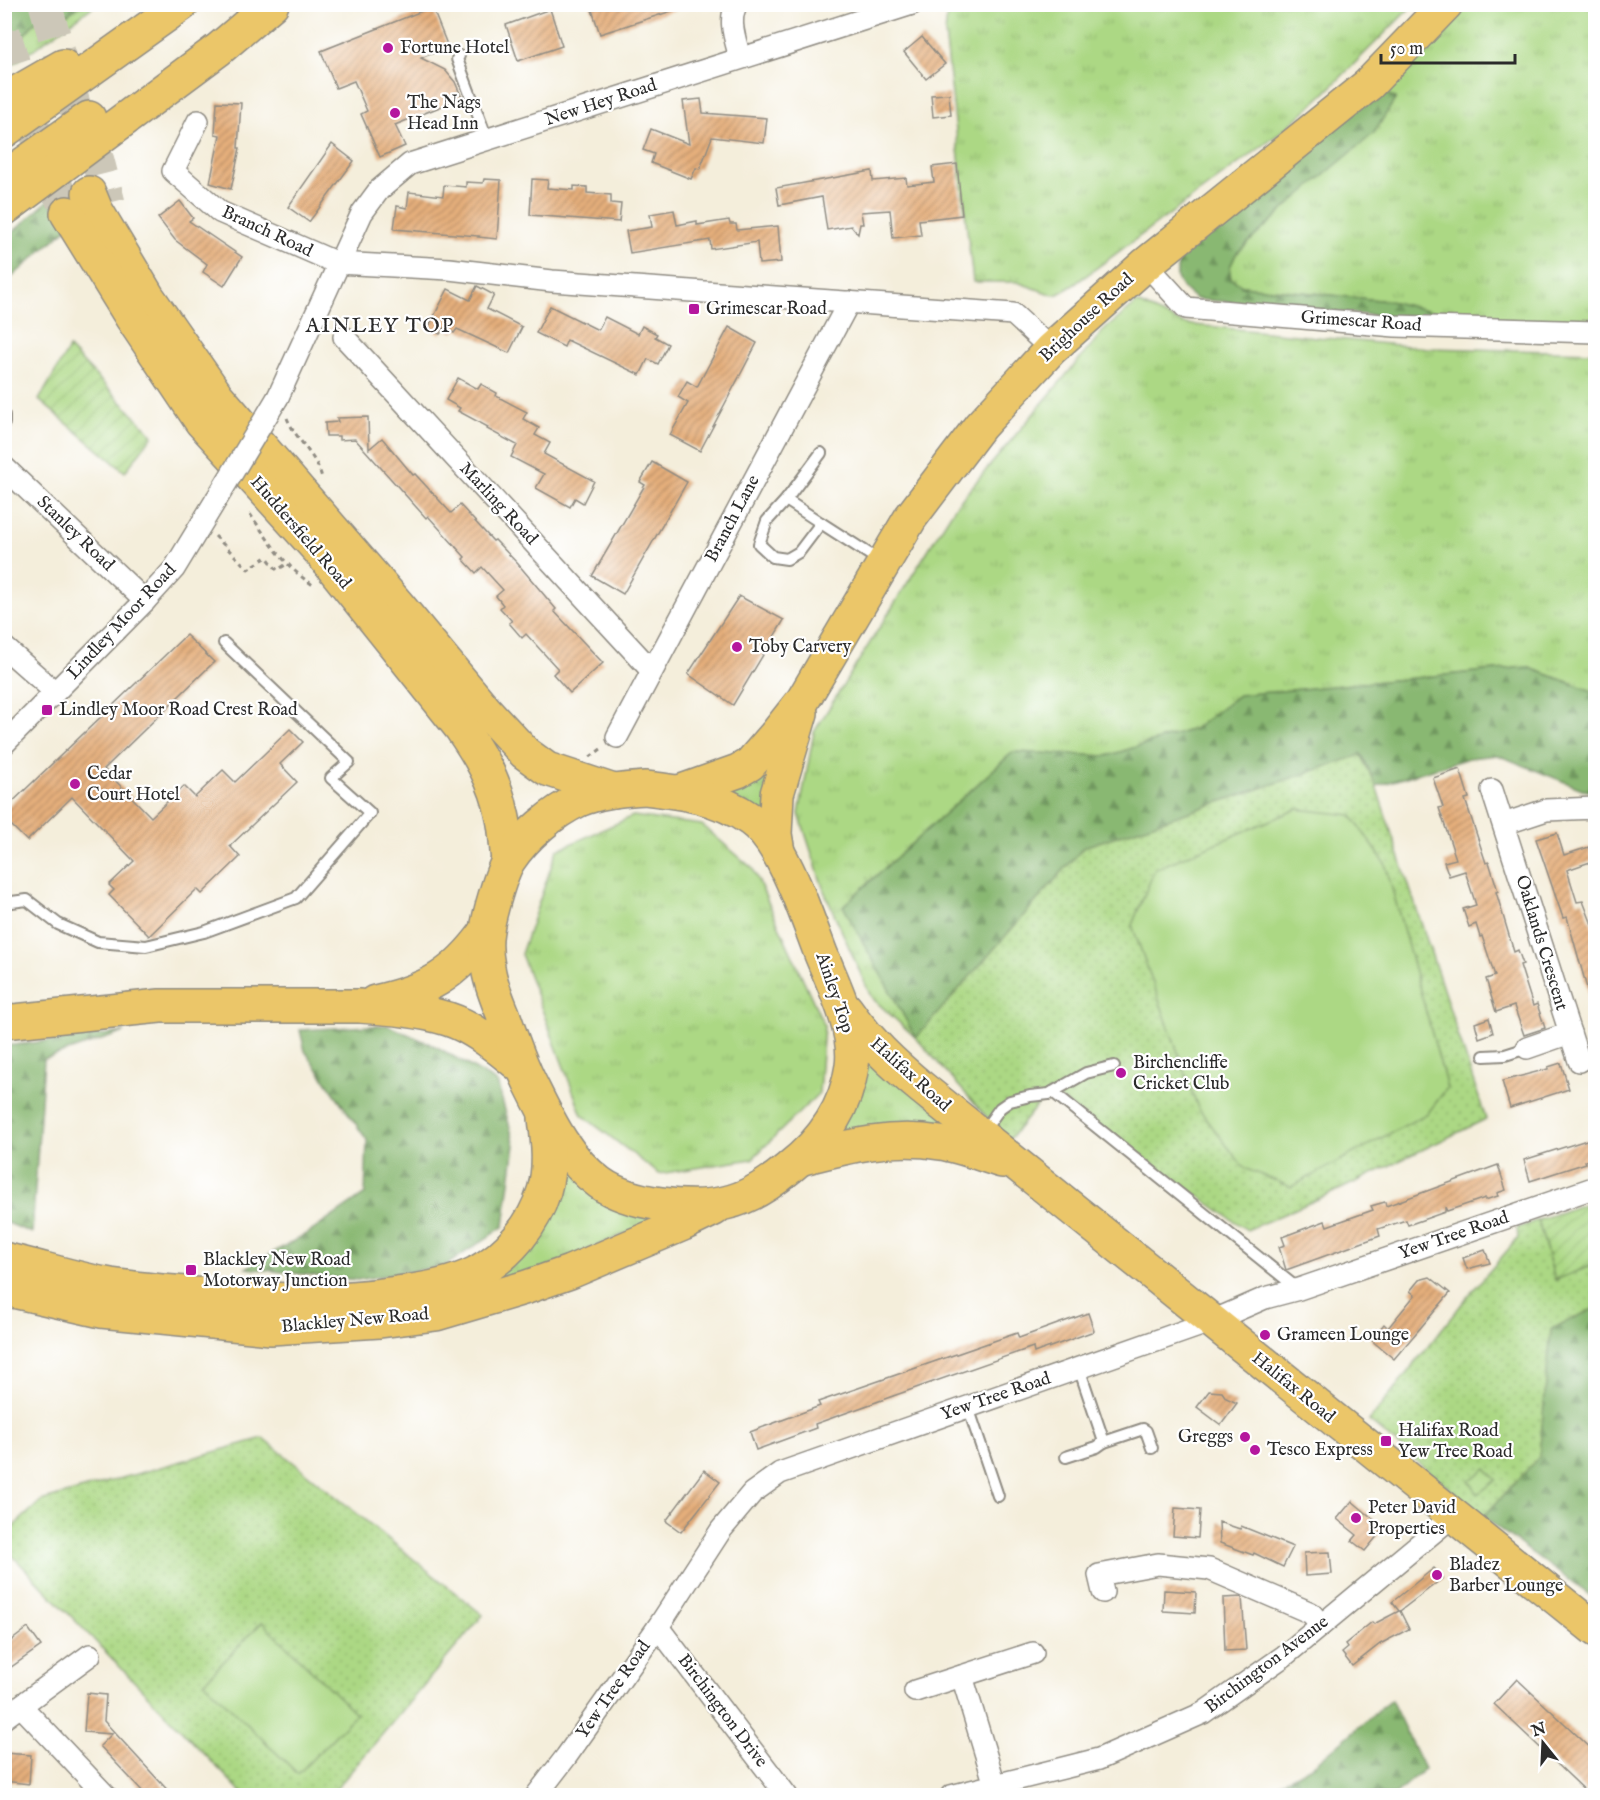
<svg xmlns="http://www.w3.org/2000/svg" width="1600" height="1800" font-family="'IM FELL English',serif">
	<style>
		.grass { fill: url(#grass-tufts); stroke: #6c8258; stroke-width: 1.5 }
		.forest { fill: url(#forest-firs); stroke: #5a724e; stroke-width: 1.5 }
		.park { fill: url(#park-dots); stroke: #6c8258; stroke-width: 1.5 }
		.garden { fill: url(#garden-furrows); stroke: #6c8258; stroke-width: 1.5 }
		.pitch { fill: #acd884; stroke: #6c8258; stroke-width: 1.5 }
		.building { fill: url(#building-hatch) }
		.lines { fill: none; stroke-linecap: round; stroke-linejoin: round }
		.trunk-tunnel { stroke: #ccc7b8; stroke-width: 33; stroke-dasharray: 33 16; stroke-linecap: butt }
		.service-casing { stroke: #908c83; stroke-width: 14 }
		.minor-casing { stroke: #908c83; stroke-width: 24 }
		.primary-casing { stroke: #908c83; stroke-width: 36 }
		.trunk-casing { stroke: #908c83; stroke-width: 36 }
		.motorway-casing { stroke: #908c83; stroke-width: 36 }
		.path { stroke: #908c83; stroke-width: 3; stroke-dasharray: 4.5 4.5; stroke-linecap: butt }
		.service { stroke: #fff; stroke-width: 10 }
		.minor { stroke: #fff; stroke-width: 21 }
		.primary { stroke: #ebc669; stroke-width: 33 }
		.trunk { stroke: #ebc669; stroke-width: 33 }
		.motorway { stroke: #ebc669; stroke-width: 33 }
		.minor-bridge-casing { stroke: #908c83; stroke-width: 24; stroke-linecap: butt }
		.minor-bridge { stroke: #fff; stroke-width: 21 }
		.poi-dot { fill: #b5179e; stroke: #fff; stroke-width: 2 }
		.labels { text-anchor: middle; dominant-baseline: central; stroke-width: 4.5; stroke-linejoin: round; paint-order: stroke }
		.poi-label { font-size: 18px; fill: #2b2b2b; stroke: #fff; text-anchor: start }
		.street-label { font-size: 18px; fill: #2b2b2b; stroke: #fff }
		.quarter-label { font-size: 21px; letter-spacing: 1.5px; fill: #2b2b2b; stroke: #fff }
	</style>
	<defs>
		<pattern id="grass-tufts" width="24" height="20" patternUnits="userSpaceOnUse" patternTransform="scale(1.5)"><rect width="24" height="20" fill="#acd884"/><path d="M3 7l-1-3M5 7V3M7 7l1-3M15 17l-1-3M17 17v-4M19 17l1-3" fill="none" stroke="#94ba72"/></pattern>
		<pattern id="forest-firs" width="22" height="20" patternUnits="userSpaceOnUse" patternTransform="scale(1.5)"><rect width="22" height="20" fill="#89b872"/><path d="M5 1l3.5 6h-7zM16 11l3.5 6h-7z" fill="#70965e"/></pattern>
		<pattern id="park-dots" width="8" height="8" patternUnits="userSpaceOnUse" patternTransform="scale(1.5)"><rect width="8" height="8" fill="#acd884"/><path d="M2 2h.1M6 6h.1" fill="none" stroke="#94ba72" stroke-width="1.8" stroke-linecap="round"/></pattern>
		<pattern id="garden-furrows" width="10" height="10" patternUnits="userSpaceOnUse" patternTransform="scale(1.5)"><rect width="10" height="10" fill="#acd884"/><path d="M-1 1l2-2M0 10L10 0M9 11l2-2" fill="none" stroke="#94ba72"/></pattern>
		<pattern id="building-hatch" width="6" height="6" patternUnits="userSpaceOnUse" patternTransform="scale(1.5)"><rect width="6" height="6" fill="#e5af7c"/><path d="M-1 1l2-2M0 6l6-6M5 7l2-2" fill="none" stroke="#ba8f66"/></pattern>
	</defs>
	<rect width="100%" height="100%" fill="#fff"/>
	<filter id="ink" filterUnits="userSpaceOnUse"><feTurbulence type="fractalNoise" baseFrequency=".0167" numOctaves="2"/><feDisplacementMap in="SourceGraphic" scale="12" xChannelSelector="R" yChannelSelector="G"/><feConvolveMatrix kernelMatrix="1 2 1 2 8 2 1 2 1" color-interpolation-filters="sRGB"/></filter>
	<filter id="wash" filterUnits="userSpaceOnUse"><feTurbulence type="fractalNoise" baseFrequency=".008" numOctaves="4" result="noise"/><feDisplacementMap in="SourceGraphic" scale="24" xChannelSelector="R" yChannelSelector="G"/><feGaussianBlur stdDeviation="1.35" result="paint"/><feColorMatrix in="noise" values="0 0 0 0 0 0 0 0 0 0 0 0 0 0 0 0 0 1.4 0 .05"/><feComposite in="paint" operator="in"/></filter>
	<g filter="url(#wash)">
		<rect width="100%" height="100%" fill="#f4eedb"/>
		<!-- grass -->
		<g class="grass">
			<polygon points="958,4 1413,4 1413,5 1324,94 1283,131 1072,286 1058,294 1053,295 1017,282 973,282 945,33 948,8"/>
			<polygon points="81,5 95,5 5,70 15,45 36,21 55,16 56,22"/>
			<polygon points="1458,5 1595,5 1595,327 1436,321 1446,315 1389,301 1242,286 1230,278 1230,267 1236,254 1292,202 1375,89"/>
			<polygon points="1137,303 1184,324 1428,348 1595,352 1595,692 1527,667 1239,695 1194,729 1107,756 1013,752 843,906 916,1038 871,997 824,891 799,814 814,732 955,507 1104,330"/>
			<polygon points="773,760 766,826 716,792"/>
			<polygon points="633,816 702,825 753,869 824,1025 819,1093 752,1159 659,1174 582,1115 521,954 557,850"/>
			<polygon points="860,1046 966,1135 850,1136 839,1129"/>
			<polygon points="565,1161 669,1215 538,1271 484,1282"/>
		</g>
		<!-- forest -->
		<g class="forest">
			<polygon points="5,4 81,4 81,5 56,22 54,16 36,21 15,45 5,67"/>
			<path d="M 1375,89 L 1396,98 L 1374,133 L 1292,202 L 1236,254 L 1230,267 L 1230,277 L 1242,286 L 1389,301 L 1447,315 L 1436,321 L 1196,299 C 1174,283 1174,278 1181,253 Z"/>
			<polygon points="49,200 67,228 5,283 4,240"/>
			<polygon points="1527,667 1595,692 1595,792 1587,791 1498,755 1469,758 1376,786 1362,755 1084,847 916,1038 843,906 1013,752 1107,756 1194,729 1239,695"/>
			<polygon points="387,1025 437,1047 497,1082 515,1145 504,1226 445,1266 357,1280 246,1268 313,1230 365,1194 367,1140 305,1051 300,1030"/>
			<polygon points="125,1032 44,1059 32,1233 5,1222 5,1046"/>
			<polygon points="1595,1308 1595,1599 1483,1517 1539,1456 1551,1329"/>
			<polygon points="1391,1700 1424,1769 1395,1795 1260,1795 1315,1764"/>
		</g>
		<!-- park -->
		<g class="park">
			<polygon points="1361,755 1376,786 1486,1119 1341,1189 1247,1230 1049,1091 1008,1141 916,1038 1084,847"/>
			<polygon points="1538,1220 1555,1280 1595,1264 1595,1308 1551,1329 1539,1457 1483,1517 1369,1421 1468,1296 1518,1238 1517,1228"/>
			<polygon points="263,1438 483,1615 331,1795 244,1795 5,1548 5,1534 41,1501"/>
		</g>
		<!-- garden -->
		<g class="garden">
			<polygon points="69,348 153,435 125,472 39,400"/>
			<polygon points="1595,1200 1595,1264 1555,1280 1538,1220"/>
		</g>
		<!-- pitch -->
		<g class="pitch">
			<polygon points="1297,809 1351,815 1385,863 1447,1088 1428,1113 1291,1187 1244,1168 1198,1108 1132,925 1155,869"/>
			<polygon points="1486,1468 1496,1480 1478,1494 1469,1481"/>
			<polygon points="262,1622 356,1714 298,1774 204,1682"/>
		</g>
		<g id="blocks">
			<!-- building -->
			<g class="building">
				<polygon points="590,4 680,4 681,8 600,34"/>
				<polygon points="432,7 448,47 421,58 445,70 455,82 462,98 395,125 405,146 380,157 361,114 367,111 354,81 336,88 321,51"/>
				<polygon points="550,9 562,46 518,61 506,25"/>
				<polygon points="922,37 945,64 926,79 904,52"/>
				<polygon points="949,94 951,115 933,117 931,95"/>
				<polygon points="701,99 703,113 767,118 764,143 712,137 700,169 696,168 691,179 651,163 654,154 643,150 651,129 689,144 683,101"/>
				<polygon points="217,102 241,103 238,148 240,148 231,189 210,183 220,135 215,134"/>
				<polygon points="332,144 354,161 309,222 288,207"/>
				<polygon points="957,164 962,215 919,220 921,235 893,238 890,210 861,212 863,224 860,224 858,234 851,226 827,230 822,197 779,205 776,188 872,171 873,181 906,178 907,185 934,182 932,167"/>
				<polygon points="484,179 501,180 497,239 478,237 479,236 394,229 397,206 407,208 409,192 443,196 444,185 466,187 466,182 483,183"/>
				<polygon points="532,179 548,180 547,188 574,190 574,186 587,187 587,193 611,195 611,203 621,204 619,222 530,215"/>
				<polygon points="180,201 193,218 189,221 242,257 224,286 203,272 207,264 175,240 158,218"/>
				<polygon points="674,210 677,225 697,221 697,225 729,220 730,224 736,224 737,230 778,226 781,262 759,264 757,242 711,249 710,240 630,253 626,231 652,227 650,214"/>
				<polygon points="477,286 494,295 487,309 522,327 509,353 457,329 454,333 444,328 440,334 428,328 448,289 470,300"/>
				<polygon points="550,306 598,330 605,317 638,334 642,326 657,334 655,337 668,344 658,364 648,359 640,375 567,340 564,347 536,333"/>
				<polygon points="729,327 757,343 700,451 670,435 688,403 678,397 687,381 697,387"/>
				<polygon points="458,378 478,389 481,384 497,393 496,396 527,412 523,419 539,428 535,435 550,443 544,454 594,481 583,503 575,498 570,507 536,488 544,474 511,457 517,445 487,429 488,427 458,411 460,408 446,400"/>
				<polygon points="368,417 369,449 382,438 413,475 415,474 451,513 460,505 493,541 495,540 518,564 556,609 554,611 603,663 570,693 553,674 558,669 526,634 522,638 509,623 512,621 500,608 503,605 496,596 503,590 482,567 476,573 463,559 465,557 428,516 426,518 355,439 339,440 339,436 326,436 325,423 338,422 337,418"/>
				<polygon points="652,462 687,482 623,594 592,576 645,485 640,482"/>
				<polygon points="739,596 784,620 733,705 688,674"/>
				<polygon points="186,635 214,662 104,769 151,817 184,786 195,797 223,770 235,782 290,729 303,742 280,764 297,782 230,846 240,857 202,894 197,889 149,936 109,895 114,890 109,885 134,861 72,797 27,841 4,818 4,810"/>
				<polygon points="1460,769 1469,798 1465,799 1486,863 1489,862 1498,891 1496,892 1514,952 1518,950 1523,964 1520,965 1533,1006 1537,1004 1545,1028 1524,1035 1514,1006 1496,1012 1486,979 1495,976 1482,936 1480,937 1476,924 1469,927 1463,909 1476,905 1465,871 1449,876 1444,862 1456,859 1439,808 1443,807 1433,778"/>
				<polygon points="1557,833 1564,855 1589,847 1593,861 1567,870 1577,902 1583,901 1596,935 1596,1006 1592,1006 1567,917 1563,918 1536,839"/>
				<polygon points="1489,1018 1493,1033 1479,1038 1475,1023"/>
				<polygon points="1561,1063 1569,1089 1510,1108 1502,1081 1548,1069 1548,1067"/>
				<polygon points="1596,1137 1596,1158 1585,1161 1586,1163 1530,1181 1524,1160"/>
				<polygon points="1498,1165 1506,1190 1497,1193 1498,1196 1485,1200 1485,1198 1447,1211 1445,1207 1445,1212 1408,1225 1406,1220 1378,1229 1380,1236 1286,1270 1279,1247 1285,1245 1282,1237 1325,1221 1327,1226 1373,1210 1371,1206 1385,1202 1386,1206"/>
				<polygon points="1485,1250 1490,1263 1467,1269 1463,1258"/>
				<polygon points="1430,1277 1450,1293 1394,1359 1371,1340 1384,1324 1388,1328 1415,1295 1410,1291 1419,1280"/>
				<polygon points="1088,1313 1094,1331 1034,1353 1033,1347 893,1396 815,1424 816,1428 756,1450 750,1432 820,1406 818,1402 1017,1333 1019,1338"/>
				<polygon points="1209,1391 1222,1392 1226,1398 1237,1403 1221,1425 1197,1407"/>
				<polygon points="704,1470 720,1482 681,1532 666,1521"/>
				<polygon points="1352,1501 1384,1528 1365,1551 1352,1541 1357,1535 1337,1519"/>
				<polygon points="1175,1508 1200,1510 1198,1538 1173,1536"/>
				<polygon points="1219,1522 1240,1529 1241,1526 1293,1547 1283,1567 1254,1553 1253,1555 1220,1543"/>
				<polygon points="1330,1552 1332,1574 1305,1576 1304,1553"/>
				<polygon points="1434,1568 1443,1578 1400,1611 1409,1629 1380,1644 1352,1666 1342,1653 1348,1648 1345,1644 1372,1622 1374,1624 1399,1611 1392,1602"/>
				<polygon points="1164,1590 1196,1592 1195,1613 1163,1611"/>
				<polygon points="1242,1597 1246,1650 1225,1651 1223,1598"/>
				<polygon points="28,1628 41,1646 4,1672 4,1646"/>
				<polygon points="1517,1679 1596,1753 1596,1796 1591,1796 1494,1704"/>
				<polygon points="87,1693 106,1695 104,1721 173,1796 147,1796 100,1746 112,1734 84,1732"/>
				<polygon points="4,1753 31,1755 29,1784 4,1781"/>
			</g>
		</g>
	</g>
	<g filter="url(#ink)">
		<use href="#blocks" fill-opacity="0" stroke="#908c83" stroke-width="1.5"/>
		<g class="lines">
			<!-- trunk-tunnel -->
			<g class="trunk-tunnel">
				<polyline points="45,4 74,104 98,161 109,203"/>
				<polyline points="4,32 31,121 67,213"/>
			</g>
			<!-- service casing -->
			<g class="service-casing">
				<g id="service">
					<polyline points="459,56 457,59 487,139"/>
					<polyline points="4,415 4,423"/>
					<polyline points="821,453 786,500 767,521 759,544 773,557 787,559 799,552 821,523 880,561"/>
					<polyline points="786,500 821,523"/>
					<polyline points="4,903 27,900 58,924 98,942 146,946 204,932 296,898 370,813 331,778 349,762 224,643"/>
					<polyline points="1484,1056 1505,1055 1527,1048"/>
					<polyline points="1053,1092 1298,1289"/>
					<polyline points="983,1132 1000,1108 1010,1101 1030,1096 1049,1094 1086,1073 1114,1066"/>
					<polyline points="968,1407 998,1496"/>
					<polyline points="1104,1442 1143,1429 1146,1431 1152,1448"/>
					<polyline points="1066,1457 1097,1447 1104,1442 1079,1368"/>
				</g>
			</g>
			<!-- minor casing -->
			<g class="minor-casing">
				<g id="minor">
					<path d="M 737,4 C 727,20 736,41 740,58"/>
					<polyline points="198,121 173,171 220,212 337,263 449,269 552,281 1013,314 1051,349"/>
					<polyline points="1146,264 1186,308 1395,326 1596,332"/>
					<polyline points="344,337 652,671"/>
					<polyline points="278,397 362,213 379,190 410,164 912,4"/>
					<polyline points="4,467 145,601"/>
					<polyline points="4,647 55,692"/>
					<polyline points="617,737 849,302"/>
					<polyline points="4,744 145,601 174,569 216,500"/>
					<polyline points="1492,790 1579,1061"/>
					<polyline points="1504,824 1546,810 1596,808"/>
					<polyline points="1527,1048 1570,1033"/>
					<polyline points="1103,1592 1099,1575 1158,1564 1209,1569 1311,1613 1321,1625"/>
					<polyline points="658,1627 787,1796"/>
					<polyline points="962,1676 995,1785"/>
					<polyline points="915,1691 1033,1653"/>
					<polyline points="21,1706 106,1796"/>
					<polyline points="4,1718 90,1655"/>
					<polyline points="536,1796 566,1757 658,1627 721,1530 752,1493 780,1473 1210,1322 1265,1298 1299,1289 1596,1187"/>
					<polyline points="951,1796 1099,1759 1203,1713 1284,1656 1453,1516"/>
				</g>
			</g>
			<!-- primary casing -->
			<g class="primary-casing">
				<g id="primary">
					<polyline points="679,792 738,771 750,764 777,733 803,700 911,517 980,426 1051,349 1146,264 1368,85 1446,4"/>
					<polyline points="778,852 775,834 777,794 801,713"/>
					<path d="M 375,1002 C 428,990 454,976 486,932"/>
					<path d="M 4,1022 L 160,1006 L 359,1006 C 388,1008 420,1010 448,1019 C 476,1028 500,1050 523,1068"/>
				</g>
			</g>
			<!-- trunk casing -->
			<g class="trunk-casing">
				<g id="trunk">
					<polyline points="89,193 96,210 148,297 217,396 398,605 486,711 525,753 547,769 614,791"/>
					<path d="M 67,213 L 132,318 L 201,421 L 318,549 L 461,728 C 479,754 496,782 502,814 C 506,829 506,846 508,861"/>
					<path d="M 645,788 C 682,792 719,797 750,819 C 762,827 771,840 778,852 C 796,884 808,920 821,954 C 834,986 857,1031 852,1066 C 846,1108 822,1142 789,1168 C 770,1184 749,1198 725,1203 C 690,1211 629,1204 600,1183 C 566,1159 548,1119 530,1083 C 519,1061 511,1037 503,1014 C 497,999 490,983 488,967 C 486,956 485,941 487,930 C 489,915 501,872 509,860 C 525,836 553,812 579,800 C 600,791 623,790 645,788 Z"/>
					<path d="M 846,1009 C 867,1040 893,1064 922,1088 L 1596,1630"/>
					<path d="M 803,1158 C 849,1146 892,1135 940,1143 C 961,1146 982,1155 1002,1161"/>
					<path d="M 4,1259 C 40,1267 75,1279 111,1285 C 132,1288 153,1290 174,1292 C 249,1300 323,1304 397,1293 C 423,1290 452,1285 476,1273 C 508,1256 534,1225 544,1191 C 551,1167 548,1143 545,1118"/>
					<polyline points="4,1289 101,1311 271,1328 380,1321 436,1314 527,1287 570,1272 683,1224 714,1209"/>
				</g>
			</g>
			<!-- motorway casing -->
			<g class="motorway-casing">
				<g id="motorway">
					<polyline points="4,100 63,66"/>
					<polyline points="4,131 182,4"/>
					<polyline points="4,178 89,118"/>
					<polyline points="4,209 219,49 272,4"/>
				</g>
			</g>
			<!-- path -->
			<g class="path">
				<path d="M 287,418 C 296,440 317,456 322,478"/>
				<path d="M 250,514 C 269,541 285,567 313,585"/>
				<polyline points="215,536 248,569 267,557 277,570 287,564"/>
				<polyline points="590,757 601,749"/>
			</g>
			<!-- service -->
			<use href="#service" class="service"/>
			<!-- minor -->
			<use href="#minor" class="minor"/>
			<!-- primary -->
			<use href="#primary" class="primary"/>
			<!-- trunk -->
			<use href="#trunk" class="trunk"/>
			<!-- motorway -->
			<use href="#motorway" class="motorway"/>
			<!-- minor-bridge casing -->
			<g class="minor-bridge-casing">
				<polyline id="minor-bridge" points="216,500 278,397"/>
			</g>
			<!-- minor-bridge -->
			<use href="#minor-bridge" class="minor-bridge"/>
		</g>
	</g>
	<!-- markers -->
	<g class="poi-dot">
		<circle cx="388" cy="48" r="6"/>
		<circle cx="395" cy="113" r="6"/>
		<rect x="688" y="303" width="12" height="12" rx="3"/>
		<circle cx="737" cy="647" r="6"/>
		<rect x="41" y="704" width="12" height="12" rx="3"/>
		<circle cx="75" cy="784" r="6"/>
		<circle cx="1121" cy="1073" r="6"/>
		<rect x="185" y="1264" width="12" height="12" rx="3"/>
		<circle cx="1265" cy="1335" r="6"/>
		<circle cx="1245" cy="1437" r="6"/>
		<rect x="1380" y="1435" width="12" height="12" rx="3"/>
		<circle cx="1255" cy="1450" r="6"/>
		<circle cx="1356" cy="1518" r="6"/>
		<circle cx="1437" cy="1575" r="6"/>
	</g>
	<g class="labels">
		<!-- poi labels -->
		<g class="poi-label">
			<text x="400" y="48">Fortune Hotel</text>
			<text x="407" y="103">The Nags<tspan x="407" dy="21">Head Inn</tspan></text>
			<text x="706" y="309">Grimescar Road</text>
			<text x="749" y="647">Toby Carvery</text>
			<text x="59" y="710">Lindley Moor Road Crest Road</text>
			<text x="87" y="774">Cedar<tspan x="87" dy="21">Court Hotel</tspan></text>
			<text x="1133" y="1063">Birchencliffe<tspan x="1133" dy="21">Cricket Club</tspan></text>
			<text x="203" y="1260">Blackley New Road<tspan x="203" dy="21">Motorway Junction</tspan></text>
			<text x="1277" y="1335">Grameen Lounge</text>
			<text x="1398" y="1431">Halifax Road<tspan x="1398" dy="21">Yew Tree Road</tspan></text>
			<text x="1233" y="1437" text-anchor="end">Greggs</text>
			<text x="1267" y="1450">Tesco Express</text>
			<text x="1368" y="1508">Peter David<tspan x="1368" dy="21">Properties</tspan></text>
			<text x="1449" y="1565">Bladez<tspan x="1449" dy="21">Barber Lounge</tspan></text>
		</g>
		<!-- street labels -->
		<g class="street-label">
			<text transform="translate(601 103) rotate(-18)">New Hey Road</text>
			<text transform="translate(267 232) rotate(25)">Branch Road</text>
			<text transform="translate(1087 318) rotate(-43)">Brighouse Road</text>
			<text transform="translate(1361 322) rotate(4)">Grimescar Road</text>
			<text transform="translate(498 504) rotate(47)">Marling Road</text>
			<text transform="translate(733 519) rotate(-62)">Branch Lane</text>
			<text transform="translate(300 533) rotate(49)">Huddersfield Road</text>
			<text transform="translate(75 534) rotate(44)">Stanley Road</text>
			<text transform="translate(122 622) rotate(-47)">Lindley Moor Road</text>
			<text transform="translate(1541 943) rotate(73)">Oaklands Crescent</text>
			<text transform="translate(834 993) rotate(71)">Ainley Top</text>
			<text transform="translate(910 1075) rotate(42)">Halifax Road</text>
			<text transform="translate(1454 1236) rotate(-19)">Yew Tree Road</text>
			<text transform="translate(355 1321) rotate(-5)">Blackley New Road</text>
			<text transform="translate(1293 1388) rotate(39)">Halifax Road</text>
			<text transform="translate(996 1397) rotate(-19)">Yew Tree Road</text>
			<text transform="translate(1267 1665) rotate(-37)">Birchington Avenue</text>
			<text transform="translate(614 1690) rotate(-55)">Yew Tree Road</text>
			<text transform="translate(722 1711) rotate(53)">Birchington Drive</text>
		</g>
		<!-- quarter labels -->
		<g class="quarter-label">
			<text x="380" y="326">AINLEY TOP</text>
		</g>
	</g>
	<!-- margin -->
	<rect width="1600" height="1800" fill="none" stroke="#fff" stroke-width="24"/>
	<!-- north arrow -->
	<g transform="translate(1543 1743) rotate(342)" stroke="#ffffff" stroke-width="4.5" paint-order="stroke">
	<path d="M0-4.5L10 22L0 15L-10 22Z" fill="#2b2b2b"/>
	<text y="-9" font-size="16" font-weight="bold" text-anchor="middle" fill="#2b2b2b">N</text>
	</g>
	<!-- scale -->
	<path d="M1381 54v9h134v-9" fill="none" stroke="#2b2b2b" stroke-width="3"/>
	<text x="1390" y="54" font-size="18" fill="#2b2b2b" stroke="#ffffff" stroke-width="4.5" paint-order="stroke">50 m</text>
</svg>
